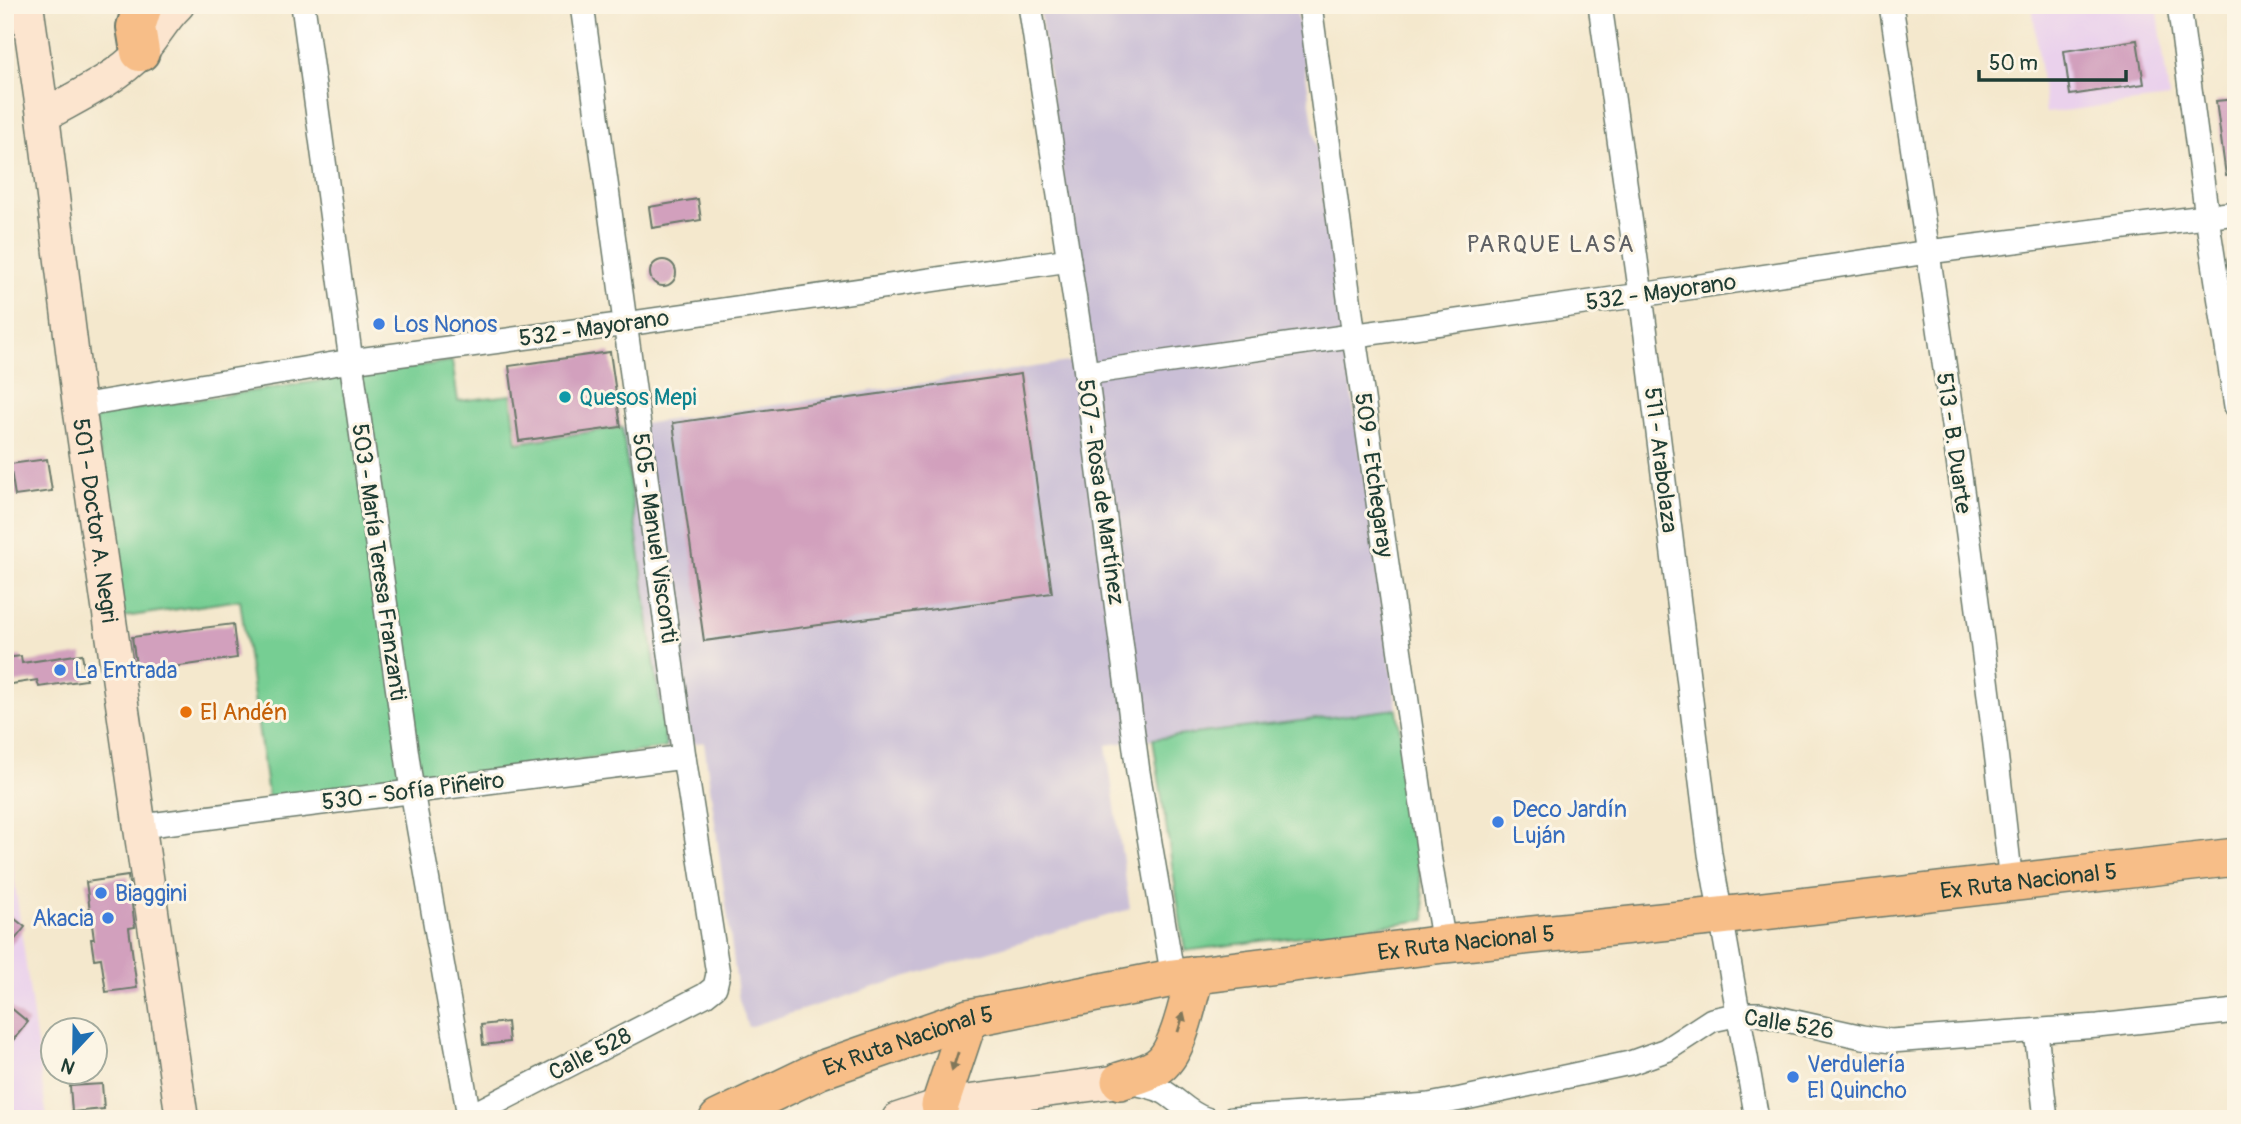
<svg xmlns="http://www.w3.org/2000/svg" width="2241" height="1124" font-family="Pangolin,sans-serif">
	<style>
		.built { fill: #ead1ec }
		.industrial { fill: #cabfd6 }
		.green { fill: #76ce93; stroke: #4a8664; stroke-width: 2 }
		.building { fill: #d2a0bd }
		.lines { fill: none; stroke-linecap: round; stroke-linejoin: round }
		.street-casing { stroke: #6a796a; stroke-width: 26 }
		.secondary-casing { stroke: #6a796a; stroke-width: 35 }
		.primary-casing { stroke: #6a796a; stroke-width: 40 }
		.highway-casing { stroke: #6a796a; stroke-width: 42 }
		.street { stroke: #fff; stroke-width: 23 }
		.secondary { stroke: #fce5cf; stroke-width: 32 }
		.primary { stroke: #f7be88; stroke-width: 37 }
		.highway { stroke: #f7be88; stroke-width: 38 }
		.oneway { fill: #80775a }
		.shop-dot { fill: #3f7fe0; stroke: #fcf5e5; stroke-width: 2.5 }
		.culture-dot { fill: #0f9aa8; stroke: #fcf5e5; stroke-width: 2.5 }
		.food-dot { fill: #e8710a; stroke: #fcf5e5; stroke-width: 2.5 }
		.labels { text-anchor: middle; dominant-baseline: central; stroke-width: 6; stroke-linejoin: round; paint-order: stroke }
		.street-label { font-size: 23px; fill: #1f3d34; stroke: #fcf5e5 }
		.shop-label { font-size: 23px; fill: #366cbe; stroke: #fcf5e5; text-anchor: start }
		.culture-label { font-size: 23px; fill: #0d838f; stroke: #fcf5e5; text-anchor: start }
		.food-label { font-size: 23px; fill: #c56008; stroke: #fcf5e5; text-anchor: start }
		.neighbourhood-label { font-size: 24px; letter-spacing: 2px; fill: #5e6064; stroke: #fcf5e5 }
	</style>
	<rect width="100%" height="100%" fill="#fcf5e5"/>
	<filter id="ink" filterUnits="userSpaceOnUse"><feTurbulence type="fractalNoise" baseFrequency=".0143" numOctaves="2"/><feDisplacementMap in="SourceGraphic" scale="14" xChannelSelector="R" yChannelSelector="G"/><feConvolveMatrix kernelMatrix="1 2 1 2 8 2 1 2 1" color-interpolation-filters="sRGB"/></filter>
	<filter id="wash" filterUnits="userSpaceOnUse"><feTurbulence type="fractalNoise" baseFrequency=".00686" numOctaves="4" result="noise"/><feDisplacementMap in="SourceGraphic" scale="28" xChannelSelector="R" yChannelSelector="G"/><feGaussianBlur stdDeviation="1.57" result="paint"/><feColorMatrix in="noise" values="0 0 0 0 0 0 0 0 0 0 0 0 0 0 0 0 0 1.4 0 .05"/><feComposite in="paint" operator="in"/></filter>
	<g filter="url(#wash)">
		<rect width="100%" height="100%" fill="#f4e8cd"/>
		<!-- built -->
		<g class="built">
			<polygon points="2032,5 2157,5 2169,98 2046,113"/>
			<polygon points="5,810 47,1119 5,1119"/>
		</g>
		<!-- industrial -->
		<polygon class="industrial" points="1039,5 1296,5 1397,709 1106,745 1130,909 950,963 748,1027 739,1000 704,742 666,748 622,427 1089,359"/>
		<!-- green -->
		<g class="green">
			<polygon points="452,361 458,401 511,395 517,443 622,427 666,748 269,802 240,600 124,617 94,415"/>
			<polygon points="1397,709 1426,920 1185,951 1153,739"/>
		</g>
		<g id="blocks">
			<!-- building -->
			<g class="building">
				<polygon points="2137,40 2144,84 2070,95 2064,51"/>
				<polygon points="2236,99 2236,175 2226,176 2216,101"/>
				<polygon points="698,199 701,220 652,228 649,207"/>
				<circle cx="663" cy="273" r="13"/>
				<polygon points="610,352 621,427 519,441 509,366"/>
				<polygon points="1021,374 1052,593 704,641 673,423"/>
				<polygon points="47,459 52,491 15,496 10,464"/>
				<polygon points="233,624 237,658 137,672 132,637"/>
				<polygon points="82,654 86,680 39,687 37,680 5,685 5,658 21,656 22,663"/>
				<polygon points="128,876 135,927 129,928 137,988 106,992 101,958 94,959 91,939 94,939 86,882"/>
				<polygon points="5,911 25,927 5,952"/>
				<polygon points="5,1003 28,1022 5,1050"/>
				<polygon points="507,1022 509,1042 483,1045 481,1025"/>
				<polygon points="102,1084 104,1109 72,1112 70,1086"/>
			</g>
		</g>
	</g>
	<g filter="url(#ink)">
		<use href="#blocks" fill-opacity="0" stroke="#6a796a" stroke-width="2"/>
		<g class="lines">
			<!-- street casing -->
			<g class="street-casing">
				<g id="street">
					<polyline points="303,5 351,361 412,791 469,1116"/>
					<polyline points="1030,5 1086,373 1138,772 1173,978"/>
					<polyline points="1310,5 1354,336 1430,861 1444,944"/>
					<polyline points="1600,5 1641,295 1710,854 1757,1119"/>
					<path d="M 1891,5 C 1935,297 1979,589 2011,883"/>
					<polyline points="2179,5 2207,217 2236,406"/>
					<polyline points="1086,373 1641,295 1928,252 2236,213"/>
					<polyline points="79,406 351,361 626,324 1069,260"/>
					<polyline points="142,826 684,757"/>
					<polyline points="2036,1032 2046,1119"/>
					<path d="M 1126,1082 C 1139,1084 1152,1086 1164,1092 C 1178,1100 1190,1115 1206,1119"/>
					<polyline points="464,1119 705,995 715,987 718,974 684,757 582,5"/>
					<polyline points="1232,1119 1429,1105 1461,1099 1630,1063 1666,1050 1712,1020 1740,1014 1759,1014 1863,1037 1891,1041 2098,1026 2236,1011"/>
				</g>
			</g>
			<!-- secondary casing -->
			<g class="secondary-casing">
				<g id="secondary">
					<path id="s1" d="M 27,5 L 43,116 L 79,406 L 182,1119"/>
					<path d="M 43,116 C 74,98 116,79 140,53 C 154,38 163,19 178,5"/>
					<polyline points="898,1119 940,1105 1120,1081"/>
				</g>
			</g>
			<!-- primary casing -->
			<g class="primary-casing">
				<g id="primary">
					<path d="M 1120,1081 C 1132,1077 1146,1074 1157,1067 C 1179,1054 1188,1000 1195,975"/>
					<polyline points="940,1105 969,1018"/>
					<path id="s2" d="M 718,1119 L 820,1070 L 969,1018 L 1173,978 L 1444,944 L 1720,916 L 2236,857"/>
				</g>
			</g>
			<!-- highway casing -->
			<g class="highway-casing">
				<polyline id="highway" points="140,52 136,27 143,5"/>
			</g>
			<!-- street -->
			<use href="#street" class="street"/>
			<!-- secondary -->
			<use href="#secondary" class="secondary"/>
			<!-- primary -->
			<use href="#primary" class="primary"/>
			<!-- highway -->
			<use href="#highway" class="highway"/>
		</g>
		<!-- one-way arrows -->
		<defs><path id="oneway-solid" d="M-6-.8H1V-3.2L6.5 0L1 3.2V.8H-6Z" transform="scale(1.75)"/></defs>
		<g class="oneway">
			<use href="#oneway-solid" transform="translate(1181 1022) rotate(-73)"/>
			<use href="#oneway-solid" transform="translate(955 1062) rotate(108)"/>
		</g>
	</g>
	<!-- markers -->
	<g class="shop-dot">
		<circle cx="379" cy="324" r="7"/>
		<circle cx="60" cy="670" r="7"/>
		<circle cx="1498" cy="822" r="7"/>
		<circle cx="101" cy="893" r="7"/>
		<circle cx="108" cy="918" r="7"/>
		<circle cx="1793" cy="1077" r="7"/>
	</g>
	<circle class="culture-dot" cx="565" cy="397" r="7"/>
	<circle class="food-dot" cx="186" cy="712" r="7"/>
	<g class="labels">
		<!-- street labels -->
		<g class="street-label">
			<text transform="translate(1661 292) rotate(-8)">532 - Mayorano</text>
			<text transform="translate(594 328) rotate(-8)">532 - Mayorano</text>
			<text transform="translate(1954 443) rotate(82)">513 - B. Duarte</text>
			<text transform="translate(1661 460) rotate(83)">511 - Arabolaza</text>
			<text transform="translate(1374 475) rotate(82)">509 - Etchegaray</text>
			<text transform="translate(1101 492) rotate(82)">507 - Rosa de Martínez</text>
			<text stroke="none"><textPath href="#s1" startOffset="520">501 - Doctor A. Negri</textPath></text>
			<text transform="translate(655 538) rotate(82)">505 - Manuel Visconti</text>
			<text transform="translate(379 562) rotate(82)">503 - María Teresa Franzanti</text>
			<text transform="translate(413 791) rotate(-7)">530 - Sofía Piñeiro</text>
			<text stroke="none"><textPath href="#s2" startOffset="1340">Ex Ruta Nacional 5</textPath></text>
			<text stroke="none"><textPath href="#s2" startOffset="774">Ex Ruta Nacional 5</textPath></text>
			<text transform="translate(1789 1024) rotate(9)">Calle 526</text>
			<text stroke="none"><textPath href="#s2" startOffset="206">Ex Ruta Nacional 5</textPath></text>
			<text transform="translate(590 1054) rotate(-27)">Calle 528</text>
		</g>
		<!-- shop labels -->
		<g class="shop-label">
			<text x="393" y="324">Los Nonos</text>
			<text x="74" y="670">La Entrada</text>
			<text x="1512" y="809">Deco Jardín<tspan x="1512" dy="26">Luján</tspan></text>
			<text x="115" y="893">Biaggini</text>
			<text x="94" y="918" text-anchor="end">Akacia</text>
			<text x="1807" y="1064">Verdulería<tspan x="1807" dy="26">El Quincho</tspan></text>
		</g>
		<!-- culture labels -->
		<g class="culture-label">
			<text x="579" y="397">Quesos Mepi</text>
		</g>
		<!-- food labels -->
		<g class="food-label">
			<text x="200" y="712">El Andén</text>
		</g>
		<!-- neighbourhood labels -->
		<g class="neighbourhood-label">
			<text x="1551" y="244">PARQUE LASA</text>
		</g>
	</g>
	<!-- margin -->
	<rect width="2241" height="1124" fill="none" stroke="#fcf5e5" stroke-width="28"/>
	<!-- north arrow -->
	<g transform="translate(74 1051) rotate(202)"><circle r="33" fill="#fcf5e5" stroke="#a4ab9e" stroke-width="2"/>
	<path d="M0-5L12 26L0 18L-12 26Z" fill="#1f6fb2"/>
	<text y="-10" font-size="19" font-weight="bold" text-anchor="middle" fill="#1f3d34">N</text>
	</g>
	<!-- scale -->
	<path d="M1979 70v10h147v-10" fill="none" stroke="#1f3d34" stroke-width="3.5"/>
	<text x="1989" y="70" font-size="21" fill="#1f3d34" stroke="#fcf5e5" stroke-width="5" paint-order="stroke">50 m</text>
</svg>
